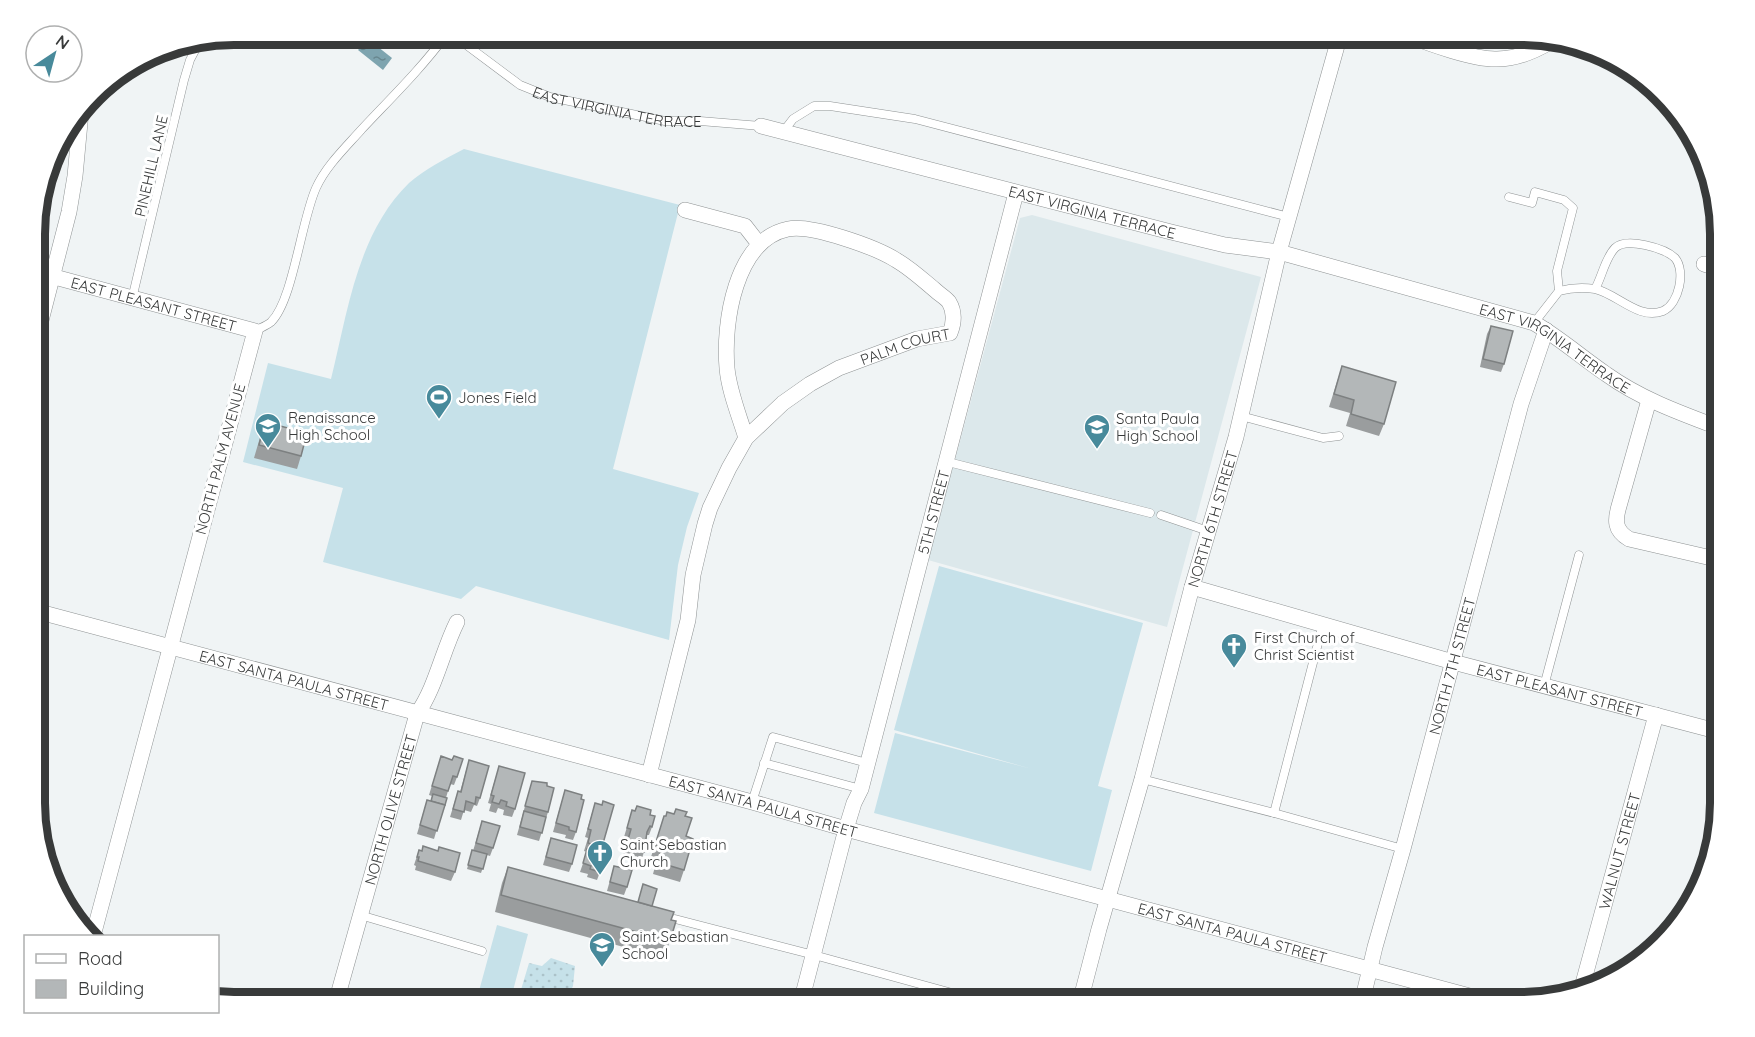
<svg xmlns="http://www.w3.org/2000/svg" width="1755" height="1037" font-family="Quicksand,sans-serif">
	<style>
		.built { fill: #dce8eb }
		.park { fill: url(#park-dots) }
		.garden { fill: #c6e1e9 }
		.water { fill: url(#water-ripples) }
		.lines { fill: none; stroke-linecap: round; stroke-linejoin: round }
		.lane-casing { stroke: #8f9394; stroke-width: 9 }
		.street-casing { stroke: #8f9394; stroke-width: 16 }
		.lane { stroke: #fff; stroke-width: 8 }
		.street { stroke: #fff; stroke-width: 15 }
		.wall { fill: #9a9d9e }
		.building { fill: #b3b7b8; stroke: #7d8081; stroke-width: 1.5 }
		.labels { text-anchor: middle; dominant-baseline: central; stroke-width: 6; stroke-linejoin: round; paint-order: stroke }
		.street-label { font-size: 15px; fill: #383a3a; stroke: #fff }
		.poi-label { font-size: 15px; fill: #383a3a; stroke: #fff; text-anchor: start }
		.rim { fill: none; stroke: #383a3a; stroke-width: 8 }
	</style>
	<defs>
		<pattern id="park-dots" width="8" height="8" patternUnits="userSpaceOnUse" patternTransform="scale(1.5)"><rect width="8" height="8" fill="#c6e1e9"/><path d="M2 2h.1M6 6h.1" fill="none" stroke="#abc2c9" stroke-width="1.8" stroke-linecap="round"/></pattern>
		<pattern id="water-ripples" width="26" height="14" patternUnits="userSpaceOnUse" patternTransform="scale(1.5)"><rect width="26" height="14" fill="#7ea4af"/><path d="M2 4q2-2 4 0t4 0M15 11q2-2 4 0t4 0" fill="none" stroke="#68878f"/></pattern>
	</defs>
	<rect width="100%" height="100%" fill="#f0f4f5"/>
	<!-- built -->
	<polygon class="built" points="1032,215 1261,277 1167,627 928,560 1020,218"/>
	<!-- park -->
	<path class="park" d="M 551,958 L 575,966 L 573,986 L 568,997 C 560,998 555,996 547,995 C 537,994 530,996 520,993 L 529,963 L 542,966 Z"/>
	<!-- garden -->
	<g class="garden">
		<path d="M 464,149 L 680,205 L 613,469 L 699,493 L 687,527 L 678,565 L 669,640 L 476,586 L 461,599 L 323,562 L 343,488 L 243,462 L 268,363 L 331,379 C 348,311 357,234 409,183 C 425,169 445,159 464,149 Z"/>
		<polygon points="939,566 1143,623 1098,786 1112,790 1091,871 874,813 895,733 1032,769 894,730"/>
		<polygon points="497,925 528,934 510,1002 476,1002"/>
	</g>
	<!-- water -->
	<polygon class="water" points="368,39 392,58 383,70 358,50"/>
	<g class="lines">
		<!-- lane casing -->
		<g class="lane-casing">
			<g id="lane">
				<path id="s1" d="M 453,35 L 520,85 L 550,97 L 665,121 L 700,121 L 761,126"/>
				<polyline points="783,132 793,119 814,106 830,106 915,119 1289,217"/>
				<polyline points="1509,197 1532,203 1535,192 1564,200 1573,208 1557,271 1559,291 1534,323"/>
				<path d="M 1559,291 C 1570,288 1583,287 1595,289 C 1616,293 1639,321 1663,311 C 1679,304 1686,271 1675,258 C 1665,248 1626,237 1615,248 C 1605,258 1602,277 1595,289"/>
				<polyline points="132,299 184,80 190,60 200,41"/>
				<path d="M 255,331 C 260,328 266,326 271,322 C 293,301 301,221 316,188 C 326,166 345,148 361,130 C 390,99 421,69 446,35"/>
				<polyline points="1241,416 1323,438 1339,436"/>
				<polyline points="948,462 1150,513"/>
				<polyline points="1161,515 1208,531"/>
				<polyline points="1544,686 1579,555"/>
				<polyline points="764,763 861,789"/>
				<polyline points="1142,779 1274,813 1403,849"/>
				<polyline points="752,802 773,737 867,763"/>
				<polyline points="1274,813 1323,624"/>
				<polyline points="360,915 482,951"/>
				<polyline points="675,919 814,955 985,1002"/>
			</g>
		</g>
		<!-- street casing -->
		<g class="street-casing">
			<g id="street">
				<path d="M 1408,35 C 1429,44 1475,60 1497,59 C 1515,59 1535,51 1550,42"/>
				<path id="s2" d="M 761,126 L 1171,232 L 1225,245 L 1279,252 L 1534,323 C 1560,338 1581,357 1606,374 C 1641,399 1680,413 1720,428"/>
				<polyline points="685,210 745,226 759,244"/>
				<polyline points="1704,264 1720,269"/>
				<path id="s3" d="M 36,272 L 255,331 L 93,936"/>
				<polyline points="36,340 69,212 75,176 81,112"/>
				<path d="M 1649,400 L 1619,506 C 1615,520 1614,530 1629,539 L 1720,560"/>
				<path id="s4" d="M 1192,587 L 1453,662 L 1720,732"/>
				<path id="s5" d="M 36,611 L 752,802 L 846,829 L 1492,1002"/>
				<path id="s6" d="M 649,775 L 688,620 L 693,575 L 705,524 L 710,508 L 729,468 L 746,438 L 783,403 L 810,384 L 839,368 L 917,339 L 950,333 C 954,323 955,312 949,302 C 946,298 939,294 935,290 C 923,280 910,268 896,260 C 875,247 811,224 788,229 C 735,240 723,323 727,368 C 729,391 739,415 746,438"/>
				<path id="s7" d="M 1582,987 L 1656,715"/>
				<path id="s8" d="M 336,1002 L 417,714 C 436,687 442,652 457,622"/>
				<path id="s9" d="M 801,1002 L 846,829 L 854,803 L 861,789 L 1016,193"/>
				<path id="s10" d="M 1080,1002 L 1099,929 L 1142,779 L 1192,587 L 1236,437 L 1279,252 L 1340,35"/>
				<path id="s11" d="M 1362,1002 L 1375,947 L 1403,849 L 1521,404 L 1546,330"/>
			</g>
		</g>
		<!-- lane -->
		<use href="#lane" class="lane"/>
		<!-- street -->
		<use href="#street" class="street"/>
	</g>
	<!-- wall -->
	<g class="wall">
		<polygon points="1491,326 1504,364 1501,372 1480,367 1487,334"/>
		<polygon points="1342,366 1384,424 1379,436 1346,426 1350,413 1329,407"/>
		<polygon points="265,422 301,456 297,469 254,458 261,434"/>
		<polygon points="441,756 457,777 454,785 450,784 434,839 417,834 427,800 431,801 432,796 429,795"/>
		<polygon points="469,760 480,798 477,806 474,805 471,812 464,810 461,820 450,817 458,791 460,792"/>
		<polygon points="499,766 515,809 512,817 503,815 504,810 498,808 496,813 489,811 491,804 488,803"/>
		<polygon points="532,781 547,786 548,812 539,841 517,835"/>
		<polygon points="565,790 576,832 573,840 565,838 566,835 553,832"/>
		<polygon points="595,803 602,805 614,805 600,850 600,872 597,880 587,877 588,874 580,872 587,852 584,851 588,838 585,837"/>
		<polygon points="632,810 650,815 652,827 649,835 647,835 644,852 641,861 623,856 628,837 624,837"/>
		<polygon points="664,816 685,816 686,836 684,870 680,882 653,874 657,859 651,857"/>
		<polygon points="482,821 493,848 490,856 487,855 481,873 467,869 471,855 473,851"/>
		<polygon points="551,838 572,864 569,872 543,865"/>
		<polygon points="419,850 455,872 451,881 415,870 416,866 414,865"/>
		<polygon points="614,866 627,887 624,895 607,891"/>
		<polygon points="508,867 652,906 671,920 670,941 664,958 495,912 502,883"/>
	</g>
	<!-- building -->
	<g class="building">
		<polygon points="1491,326 1513,331 1504,364 1483,359"/>
		<polygon points="1342,366 1396,382 1384,424 1351,414 1354,400 1334,394"/>
		<polygon points="265,422 307,433 301,456 259,445"/>
		<polygon points="441,756 452,760 454,756 463,759 457,777 453,776 448,791 432,786"/>
		<polygon points="469,760 489,766 480,798 476,797 475,804 466,801 464,812 453,809 458,791 461,792"/>
		<polygon points="499,766 525,773 515,809 506,806 507,802 501,800 499,804 492,802 494,796 491,795"/>
		<polygon points="532,781 547,783 547,786 554,788 548,812 525,806"/>
		<polygon points="565,790 582,795 581,799 584,800 576,832 569,830 569,827 556,823"/>
		<polygon points="433,794 447,798 445,805 431,801"/>
		<polygon points="427,800 445,805 437,831 420,825"/>
		<polygon points="603,801 614,805 602,847 588,843 591,830 588,829 595,803 602,805"/>
		<polygon points="637,806 651,810 650,815 655,816 652,827 650,826 647,832 644,852 626,847 631,829 627,828 632,810 635,811"/>
		<polygon points="676,809 687,812 685,816 692,818 686,836 693,839 684,870 657,862 662,847 655,845 664,816 666,816 667,812 674,814"/>
		<polygon points="524,811 546,817 542,833 520,827"/>
		<polygon points="482,821 500,826 493,848 476,843"/>
		<polygon points="551,838 577,845 572,864 546,857"/>
		<polygon points="423,846 438,851 439,847 460,853 455,872 418,861 419,857 417,857 419,850 422,851"/>
		<polygon points="587,849 594,851 595,849 604,852 600,872 590,869 591,866 583,863"/>
		<polygon points="472,850 487,854 483,869 468,865"/>
		<polygon points="614,866 632,870 627,887 610,882"/>
		<polygon points="508,867 674,912 671,920 676,921 670,941 501,895"/>
		<polygon points="643,884 657,889 652,906 638,902"/>
	</g>
	<!-- icons -->
	<defs>
		<g id="stadium-pin" transform="scale(1.35)"><path d="M0 17L-7.5 6A9.5 9.5 0 1 1 7.5 6Z" fill="#488a9b" stroke="#fff"/><path d="M0-5a6.5 5 0 1 0 0 10a6.5 5 0 1 0 0-10ZM-3.5-1.8h7v3.6h-7Z" fill="#fff"/></g>
		<g id="school-pin" transform="scale(1.35)"><path d="M0 17L-7.5 6A9.5 9.5 0 1 1 7.5 6Z" fill="#488a9b" stroke="#fff"/><path d="M0-5L7-2L0 1L-7-2ZM-4 1L0 2.5L4 1V4Q0 6-4 4Z" fill="#fff"/></g>
		<g id="church-pin" transform="scale(1.35)"><path d="M0 17L-7.5 6A9.5 9.5 0 1 1 7.5 6Z" fill="#488a9b" stroke="#fff"/><path d="M-1.2-6h2.4v3.5h3.3v2.4h-3.3V6h-2.4V-.1h-3.3v-2.4h3.3Z" fill="#fff"/></g>
	</defs>
	<g fill-rule="evenodd">
		<use href="#stadium-pin" x="439" y="397"/>
		<use href="#school-pin" x="268" y="426"/>
		<use href="#school-pin" x="1097" y="427"/>
		<use href="#church-pin" x="1234" y="646"/>
		<use href="#church-pin" x="600" y="853"/>
		<use href="#school-pin" x="602" y="945"/>
	</g>
	<g class="labels">
		<!-- street labels -->
		<g class="street-label">
			<text stroke="none"><textPath href="#s1" startOffset="184">EAST VIRGINIA TERRACE</textPath></text>
			<text transform="translate(151 166) rotate(-77)">PINEHILL LANE</text>
			<text stroke="none"><textPath href="#s2" startOffset="342">EAST VIRGINIA TERRACE</textPath></text>
			<text stroke="none"><textPath href="#s3" startOffset="122">EAST PLEASANT STREET</textPath></text>
			<text stroke="none"><textPath href="#s6" startOffset="540">PALM COURT</textPath></text>
			<text stroke="none"><textPath href="#s2" startOffset="828">EAST VIRGINIA TERRACE</textPath></text>
			<text transform="translate(220 459) rotate(-75)">NORTH PALM AVENUE</text>
			<text stroke="none"><textPath href="#s9" startOffset="508">5TH STREET</textPath></text>
			<text stroke="none"><textPath href="#s10" startOffset="501">NORTH 6TH STREET</textPath></text>
			<text stroke="none"><textPath href="#s11" startOffset="348">NORTH 7TH STREET</textPath></text>
			<text stroke="none"><textPath href="#s5" startOffset="267">EAST SANTA PAULA STREET</textPath></text>
			<text stroke="none"><textPath href="#s4" startOffset="382">EAST PLEASANT STREET</textPath></text>
			<text stroke="none"><textPath href="#s5" startOffset="753">EAST SANTA PAULA STREET</textPath></text>
			<text stroke="none"><textPath href="#s8" startOffset="200">NORTH OLIVE STREET</textPath></text>
			<text stroke="none"><textPath href="#s7" startOffset="141">WALNUT STREET</textPath></text>
			<text stroke="none"><textPath href="#s5" startOffset="1239">EAST SANTA PAULA STREET</textPath></text>
		</g>
		<!-- poi labels -->
		<g class="poi-label">
			<text x="458" y="397">Jones Field</text>
			<text x="288" y="417">Renaissance<tspan x="288" dy="17">High School</tspan></text>
			<text x="1116" y="418">Santa Paula<tspan x="1116" dy="17">High School</tspan></text>
			<text x="1254" y="637">First Church of<tspan x="1254" dy="17">Christ Scientist</tspan></text>
			<text x="620" y="844">Saint Sebastian<tspan x="620" dy="17">Church</tspan></text>
			<text x="622" y="936">Saint Sebastian<tspan x="622" dy="17">School</tspan></text>
		</g>
	</g>
	<!-- crop -->
	<path d="M0 0H1755V1037H0ZM234 45H1521A189 189 0 0 1 1710 234V803A189 189 0 0 1 1521 992H234A189 189 0 0 1 45 803V234A189 189 0 0 1 234 45Z" fill="#fff" fill-rule="evenodd"/>
	<path class="rim" d="M234 45H1521A189 189 0 0 1 1710 234V803A189 189 0 0 1 1521 992H234A189 189 0 0 1 45 803V234A189 189 0 0 1 234 45Z"/>
	<!-- legend -->
	<rect x="24" y="935" width="195" height="78" fill="#ffffff" stroke="#afb0b0" stroke-width="1.5"/>
	<rect x="36" y="954" width="30" height="9" fill="#ffffff" stroke="#afb0b0" stroke-width="1.5"/>
	<text x="78" y="965" font-size="18" fill="#383a3a">Road</text>
	<rect x="36" y="980" width="30" height="18" fill="#b3b7b8" stroke="#afb0b0" stroke-width="1.5"/>
	<text x="78" y="995" font-size="18" fill="#383a3a">Building</text>
	<!-- north arrow -->
	<g transform="translate(54 54) rotate(36)"><circle r="28" fill="#ffffff" stroke="#afb0b0" stroke-width="1.5"/>
	<path d="M0-4.5L10 22L0 15L-10 22Z" fill="#488a9b"/>
	<text y="-9" font-size="16" font-weight="bold" text-anchor="middle" fill="#383a3a">N</text>
	</g>
</svg>
